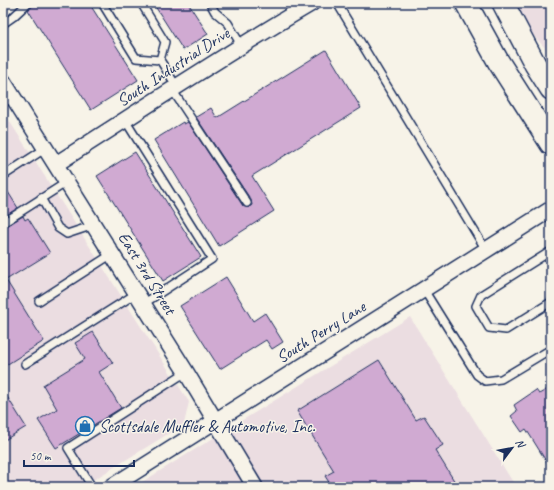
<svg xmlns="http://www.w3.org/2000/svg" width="554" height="490" font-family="Caveat,sans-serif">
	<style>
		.built { fill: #ebdde1 }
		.building { fill: #d0aad2; stroke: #1b2f5e }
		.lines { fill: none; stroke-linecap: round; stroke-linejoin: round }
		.service-casing { stroke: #1b2f5e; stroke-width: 10 }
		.minor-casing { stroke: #1b2f5e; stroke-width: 18 }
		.secondary-casing { stroke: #1b2f5e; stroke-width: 24 }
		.service { stroke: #f7f3e8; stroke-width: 7 }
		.minor { stroke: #f7f3e8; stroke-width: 15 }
		.secondary { stroke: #f7f3e8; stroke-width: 21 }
		.labels { text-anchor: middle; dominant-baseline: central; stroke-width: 3; stroke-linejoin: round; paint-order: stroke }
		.street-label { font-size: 17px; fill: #1b2f5e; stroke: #f7f3e8 }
		.poi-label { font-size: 17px; fill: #1b2f5e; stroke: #f7f3e8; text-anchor: start }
	</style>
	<rect width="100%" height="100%" fill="#f7f3e8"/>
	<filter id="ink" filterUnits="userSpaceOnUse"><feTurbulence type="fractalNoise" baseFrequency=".025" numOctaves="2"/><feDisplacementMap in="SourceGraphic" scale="8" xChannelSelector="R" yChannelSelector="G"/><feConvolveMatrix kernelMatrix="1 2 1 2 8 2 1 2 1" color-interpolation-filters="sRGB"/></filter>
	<g filter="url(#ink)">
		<!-- built -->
		<g class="built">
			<polygon points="512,3 551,3 551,54 524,26"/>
			<polygon points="3,111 189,402 184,424 82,487 3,487"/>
			<polygon points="410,317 516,487 134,487"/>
		</g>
		<!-- building -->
		<g class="building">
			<polygon points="37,3 89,3 138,80 91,110 28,10"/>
			<polygon points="153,3 188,3 208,34 183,50"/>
			<polygon points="326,50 361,108 252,176 274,211 219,246 154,140 183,122 184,124 188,122 243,206 249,207 252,205 251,200 196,117 211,108 217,118"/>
			<polygon points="135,152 201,257 163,281 97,176"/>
			<polygon points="3,184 18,208 3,217"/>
			<polygon points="23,216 25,220 28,218 50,253 6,280 44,341 3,367 3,228"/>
			<polygon points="226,277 253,321 265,313 283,342 272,349 266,340 220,369 180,306"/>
			<polygon points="93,332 113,363 99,372 121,408 56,448 38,420 57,409 43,385 85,359 75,343"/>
			<polygon points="379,360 416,420 424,416 443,445 435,450 458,487 332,487 325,476 334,471 297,411"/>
			<polygon points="551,387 551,469 526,429 522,432 511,416 517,411 514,405 536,390 539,394"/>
			<polygon points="3,390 26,427 3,441"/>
		</g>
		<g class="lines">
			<!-- service casing -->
			<g class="service-casing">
				<g id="service">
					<polyline points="102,3 136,58 160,60"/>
					<polyline points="141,3 165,42 160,60 177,87"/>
					<polyline points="210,3 215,12 228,23 241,45"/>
					<polyline points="337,3 486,250"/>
					<polyline points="3,24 13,17 28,3"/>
					<polyline points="173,91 247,203"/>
					<polyline points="3,103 13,97"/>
					<polyline points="125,120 212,259 143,304"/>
					<polyline points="3,176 46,148"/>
					<polyline points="41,198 58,228 67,234 94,225"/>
					<polyline points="3,223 67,182"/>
					<polyline points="551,251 481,295 476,306 489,328 506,330 551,302"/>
					<polyline points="424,290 477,375 485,381 501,379 551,349"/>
					<polyline points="39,301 112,254"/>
					<polyline points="25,364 137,293"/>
					<polyline points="92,487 68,448 186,372"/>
				</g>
			</g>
			<!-- minor casing -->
			<g class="minor-casing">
				<g id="minor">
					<polyline points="3,81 186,372 255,487"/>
					<path d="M 56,164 C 141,110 225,54 312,3"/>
					<polyline points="111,487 551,209"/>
				</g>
			</g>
			<!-- secondary casing -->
			<g class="secondary-casing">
				<g id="secondary">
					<polyline points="466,3 498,61 551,144"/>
					<polyline points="503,3 535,64 551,89"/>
				</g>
			</g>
			<!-- service -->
			<use href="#service" class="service"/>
			<!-- minor -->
			<use href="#minor" class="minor"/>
			<!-- secondary -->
			<use href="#secondary" class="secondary"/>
		</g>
	</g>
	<!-- icons -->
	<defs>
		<g id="shop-ring" transform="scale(1)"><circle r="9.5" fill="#f7f3e8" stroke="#1f6fb2" stroke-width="1.5"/><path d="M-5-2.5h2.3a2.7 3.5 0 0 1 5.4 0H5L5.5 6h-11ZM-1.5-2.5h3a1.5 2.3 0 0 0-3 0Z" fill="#1f6fb2"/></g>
	</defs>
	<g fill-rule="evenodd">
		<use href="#shop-ring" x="85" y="426"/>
	</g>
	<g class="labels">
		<!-- street labels -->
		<g class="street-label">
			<text transform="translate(173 67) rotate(-33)">South Industrial Drive</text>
			<text transform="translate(147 273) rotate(58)">East 3rd Street</text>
			<text transform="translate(321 332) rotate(-32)">South Perry Lane</text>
		</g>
		<!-- poi labels -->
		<g class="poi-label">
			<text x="99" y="426">Scottsdale Muffler &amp; Automotive, Inc.</text>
		</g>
	</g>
	<!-- margin -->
	<rect width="554" height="490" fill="none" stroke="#f7f3e8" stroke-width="16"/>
	<rect x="8" y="8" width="538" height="474" fill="none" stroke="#1b2f5e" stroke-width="1.5" filter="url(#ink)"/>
	<!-- north arrow -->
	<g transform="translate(512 448) rotate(58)" stroke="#f7f3e8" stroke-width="3" paint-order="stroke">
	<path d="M0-3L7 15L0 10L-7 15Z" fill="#1b2f5e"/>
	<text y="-6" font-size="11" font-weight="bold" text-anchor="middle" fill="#1b2f5e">N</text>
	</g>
	<!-- scale -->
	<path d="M24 460v6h110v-6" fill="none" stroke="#1b2f5e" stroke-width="2"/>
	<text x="30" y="460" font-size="12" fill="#1b2f5e" stroke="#f7f3e8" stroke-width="3" paint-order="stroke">50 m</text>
</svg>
